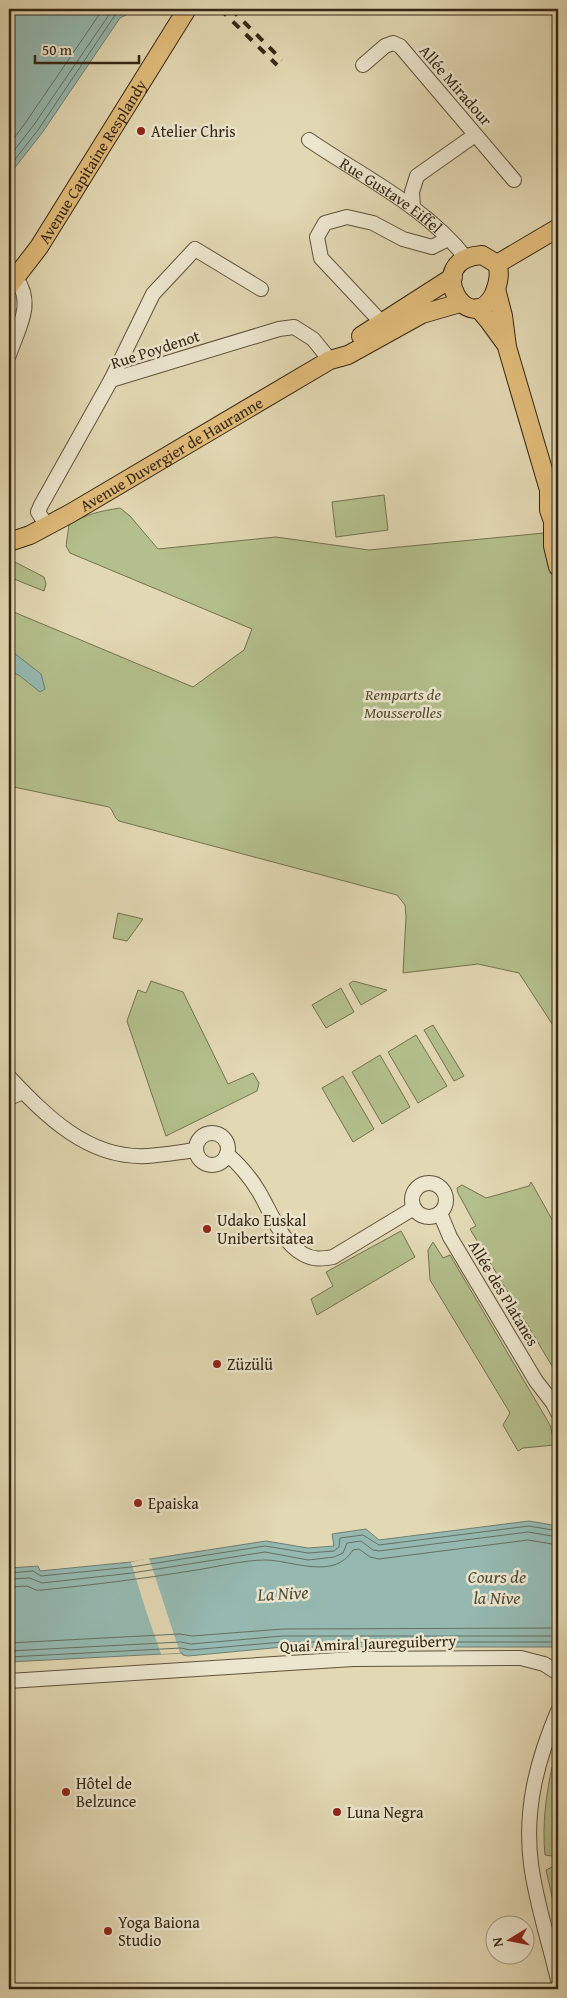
<svg xmlns="http://www.w3.org/2000/svg" width="567" height="1998" font-family="'Gentium Book Plus',serif">
	<style>
		.green { fill: #b3bf8c; stroke: #747250 }
		.water { fill: #95b9b1; stroke: #6f7e72 }
		.pier { fill: #e2d8b3 }
		.lines { fill: none; stroke-linecap: round; stroke-linejoin: round }
		.shore { stroke: #657062; stroke-width: 1 }
		.minor-casing { stroke: #60523b; stroke-width: 16 }
		.major-casing { stroke: #352613; stroke-width: 20 }
		.minor { stroke: #ece6ce; stroke-width: 14 }
		.major { stroke: #e1bc7a; stroke-width: 18 }
		.rail { stroke: #352613; stroke-width: 4; stroke-dasharray: 9 9; stroke-linecap: butt }
		.poi-dot { fill: #8f2418; stroke: #ece6ce; stroke-width: 2 }
		.labels { text-anchor: middle; dominant-baseline: central; stroke-width: 5; stroke-linejoin: round; paint-order: stroke }
		.street-label { font-size: 16px; fill: #352613; stroke: #ece6ce }
		.poi-label { font-size: 16px; fill: #352613; stroke: #ece6ce; text-anchor: start }
		.park-label { font-size: 16px; font-style: italic; fill: #544c31; stroke: #ece6ce }
		.water-label { font-size: 18px; font-style: italic; fill: #4d4b3a; stroke: #ece6ce }
	</style>
	<rect width="100%" height="100%" fill="#e2d8b3"/>
	<filter id="stains"><feTurbulence type="fractalNoise" baseFrequency=".004" numOctaves="4"/><feColorMatrix values="0 0 0 0 .2 0 0 0 0 .09 0 0 0 0 .02 0 0 0 .5 -.17"/></filter>
	<radialGradient id="worn" r=".72"><stop offset=".6" stop-color="#630" stop-opacity="0"/><stop offset="1" stop-color="#630" stop-opacity=".3"/></radialGradient>
	<!-- green -->
	<g class="green">
		<polygon points="384,495 388,530 336,537 332,502"/>
		<path d="M 120,508 L 130,516 L 158,549 L 276,537 L 369,550 L 544,533 L 558,579 L 558,1033 L 519,973 L 478,964 L 403,973 L 406,917 L 405,905 L 397,895 L 119,821 C 113,817 114,811 109,807 L 9,786 L 9,610 L 193,687 L 244,650 L 252,629 L 70,553 L 66,546 L 69,525 C 85,514 101,511 120,508 Z"/>
		<polygon points="9,559 44,577 46,584 44,591 9,577"/>
		<polygon points="118,913 143,919 127,941 113,938"/>
		<polygon points="151,981 183,992 228,1084 253,1073 259,1083 257,1091 166,1136 127,1021 138,990 146,993"/>
		<polygon points="353,981 387,990 361,1005 349,984"/>
		<polygon points="341,988 354,1012 326,1028 312,1005"/>
		<polygon points="433,1025 464,1076 454,1081 424,1030"/>
		<polygon points="416,1035 447,1086 418,1103 388,1052"/>
		<polygon points="380,1055 410,1107 382,1124 352,1072"/>
		<polygon points="343,1076 374,1129 353,1142 322,1088"/>
		<polygon points="531,1182 558,1230 558,1376 470,1229 476,1226 458,1193 457,1188 462,1185 486,1198 529,1186"/>
		<polygon points="401,1231 415,1257 317,1315 311,1299 333,1286 326,1272"/>
		<polygon points="433,1242 443,1258 450,1255 543,1413 550,1425 555,1445 523,1448 518,1451 503,1425 510,1413 430,1280 428,1250"/>
		<path d="M 556,1764 L 558,1764 L 558,1923 L 546,1870 L 554,1866 L 553,1856 L 545,1855 C 542,1825 546,1796 552,1767 Z"/>
	</g>
	<!-- water -->
	<g class="water">
		<polygon points="9,9 138,9 120,18 42,133 9,175"/>
		<polygon points="9,649 41,674 45,689 40,692 20,676 9,670"/>
		<polygon points="529,1521 558,1526 558,1647 283,1647 188,1656 183,1655 182,1653 9,1662 9,1568 38,1566 40,1571 131,1562 266,1541 308,1548 334,1546 332,1534 366,1529 379,1540"/>
	</g>
	<!-- pier -->
	<polygon class="pier" points="149,1558 165,1607 180,1653 161,1654 146,1611 131,1562"/>
	<g class="lines">
		<!-- shore -->
		<g class="shore">
			<polyline points="9,145 26,122 103,9"/>
			<polyline points="9,157 33,126 113,9"/>
			<polyline points="9,167 38,130 115,15 128,9"/>
			<polyline points="9,1573 33,1571 41,1576 131,1567 265,1546 308,1553 334,1551 339,1547 340,1538 363,1535 379,1545 529,1526 558,1531"/>
			<polyline points="9,1579 30,1578 42,1583 132,1573 265,1552 308,1560 334,1557 343,1553 347,1543 361,1541 373,1550 379,1551 528,1532 558,1537"/>
			<path d="M 9,1587 L 27,1586 L 36,1590 L 42,1590 C 92,1585 141,1579 190,1571 C 212,1568 243,1560 265,1560 C 292,1560 334,1581 353,1550 L 359,1549 L 370,1557 L 379,1559 L 528,1540 L 558,1545"/>
			<polyline points="9,1643 180,1634 192,1636 283,1629 558,1628"/>
			<polyline points="9,1651 181,1642 191,1644 283,1636 558,1636"/>
			<polyline points="9,1657 181,1648 190,1650 283,1642 558,1642"/>
		</g>
		<!-- minor casing -->
		<g class="minor-casing">
			<g id="minor">
				<polyline points="363,65 385,46 393,43 400,46 514,180"/>
				<path id="s1" d="M 309,140 C 363,177 425,206 466,258"/>
				<polyline points="413,208 412,192 417,176 475,135"/>
				<polyline points="382,323 321,258 317,237 325,223 347,217 373,223 403,239 432,247 448,239"/>
				<path d="M 9,355 C 18,328 35,304 16,278"/>
				<polyline points="111,380 153,294 195,249 261,289"/>
				<polyline points="47,526 38,512 41,505 111,380 279,329 294,327 313,339 330,360"/>
				<path d="M 9,1077 C 46,1116 88,1159 147,1156 C 163,1155 180,1152 196,1150"/>
				<polyline points="9,1098 23,1092"/>
				<circle cx="212" cy="1149" r="16"/>
				<path d="M 227,1154 C 240,1165 250,1177 259,1192 C 271,1212 281,1242 303,1254 C 313,1260 322,1259 333,1257 L 414,1208"/>
				<circle cx="429" cy="1200" r="17"/>
				<polyline points="440,1213 450,1237 536,1381 553,1403 558,1413"/>
				<polyline points="9,1681 353,1659 521,1658 544,1664 558,1673"/>
				<path d="M 558,1711 C 537,1760 524,1810 531,1864 C 536,1903 549,1941 558,1980"/>
			</g>
		</g>
		<!-- major casing -->
		<g class="major-casing">
			<g id="major">
				<path d="M 482,255 L 497,264 C 501,274 498,284 494,294 C 469,342 420,259 482,255 Z"/>
				<polyline points="497,264 558,228"/>
				<path id="s2" d="M 9,286 L 39,247 L 187,9"/>
				<polyline points="496,289 503,316 507,347 549,490 549,510 558,536"/>
				<polyline points="478,308 489,321 505,343"/>
				<polyline points="361,336 453,277"/>
				<polyline points="553,523 553,546 558,567"/>
				<path id="s3" d="M 9,542 L 30,535 L 71,513 L 330,360 L 348,355 L 422,314 L 460,303"/>
			</g>
		</g>
		<!-- minor -->
		<use href="#minor" class="minor"/>
		<!-- major -->
		<use href="#major" class="major"/>
		<!-- rail -->
		<g class="rail">
			<polyline points="220,9 277,65"/>
			<polyline points="231,9 282,60"/>
		</g>
	</g>
	<!-- markers -->
	<g class="poi-dot">
		<circle cx="141" cy="131" r="5"/>
		<circle cx="207" cy="1229" r="5"/>
		<circle cx="217" cy="1364" r="5"/>
		<circle cx="138" cy="1503" r="5"/>
		<circle cx="66" cy="1792" r="5"/>
		<circle cx="337" cy="1812" r="5"/>
		<circle cx="108" cy="1931" r="5"/>
	</g>
	<g class="labels">
		<!-- street labels -->
		<g class="street-label">
			<text transform="translate(456 85) rotate(49)">Allée Miradour</text>
			<text stroke="none"><textPath href="#s2" startOffset="150">Avenue Capitaine Resplandy</textPath></text>
			<text stroke="none"><textPath href="#s1" startOffset="99">Rue Gustave Eiffel</textPath></text>
			<text transform="translate(155 349) rotate(-18)">Rue Poydenot</text>
			<text stroke="none"><textPath href="#s3" startOffset="185">Avenue Duvergier de Hauranne</textPath></text>
			<text transform="translate(504 1293) rotate(59)">Allée des Platanes</text>
			<text transform="translate(368 1643) rotate(-2)">Quai Amiral Jaureguiberry</text>
		</g>
		<!-- poi labels -->
		<g class="poi-label">
			<text x="151" y="131">Atelier Chris</text>
			<text x="217" y="1220">Udako Euskal<tspan x="217" dy="18">Unibertsitatea</tspan></text>
			<text x="227" y="1364">Züzülü</text>
			<text x="148" y="1503">Epaiska</text>
			<text x="76" y="1783">Hôtel de<tspan x="76" dy="18">Belzunce</tspan></text>
			<text x="347" y="1812">Luna Negra</text>
			<text x="118" y="1922">Yoga Baiona<tspan x="118" dy="18">Studio</tspan></text>
		</g>
		<!-- park labels -->
		<g class="park-label">
			<text x="403" y="694">Remparts de<tspan x="403" dy="18">Mousserolles</tspan></text>
		</g>
		<!-- water labels -->
		<g class="water-label">
			<text x="497" y="1576">Cours de<tspan x="497" dy="21">la Nive</tspan></text>
			<text transform="translate(283 1593) rotate(-3)">La Nive</text>
		</g>
	</g>
	<!-- margin -->
	<rect width="567" height="1998" fill="none" stroke="#e2d8b3" stroke-width="30"/>
	<rect x="10" y="10" width="547" height="1978" fill="none" stroke="#352613" stroke-width="2.5"/>
	<rect x="15" y="15" width="537" height="1968" fill="none" stroke="#352613"/>
	<!-- north arrow -->
	<g transform="translate(510 1940) rotate(260)"><circle r="24" fill="#ece6ce" stroke="#a39983"/>
	<path d="M0-4L9 19L0 12L-9 19Z" fill="#8f2418"/>
	<text y="-8" font-size="14" font-weight="bold" text-anchor="middle" fill="#352613">N</text>
	</g>
	<!-- scale -->
	<path d="M35 55v8h104v-8" fill="none" stroke="#352613" stroke-width="2.5"/>
	<text x="42" y="55" font-size="15" fill="#352613" stroke="#ece6ce" stroke-width="4" paint-order="stroke">50 m</text>
	<rect width="100%" height="100%" filter="url(#stains)"/>
	<rect width="100%" height="100%" fill="url(#worn)"/>
</svg>
